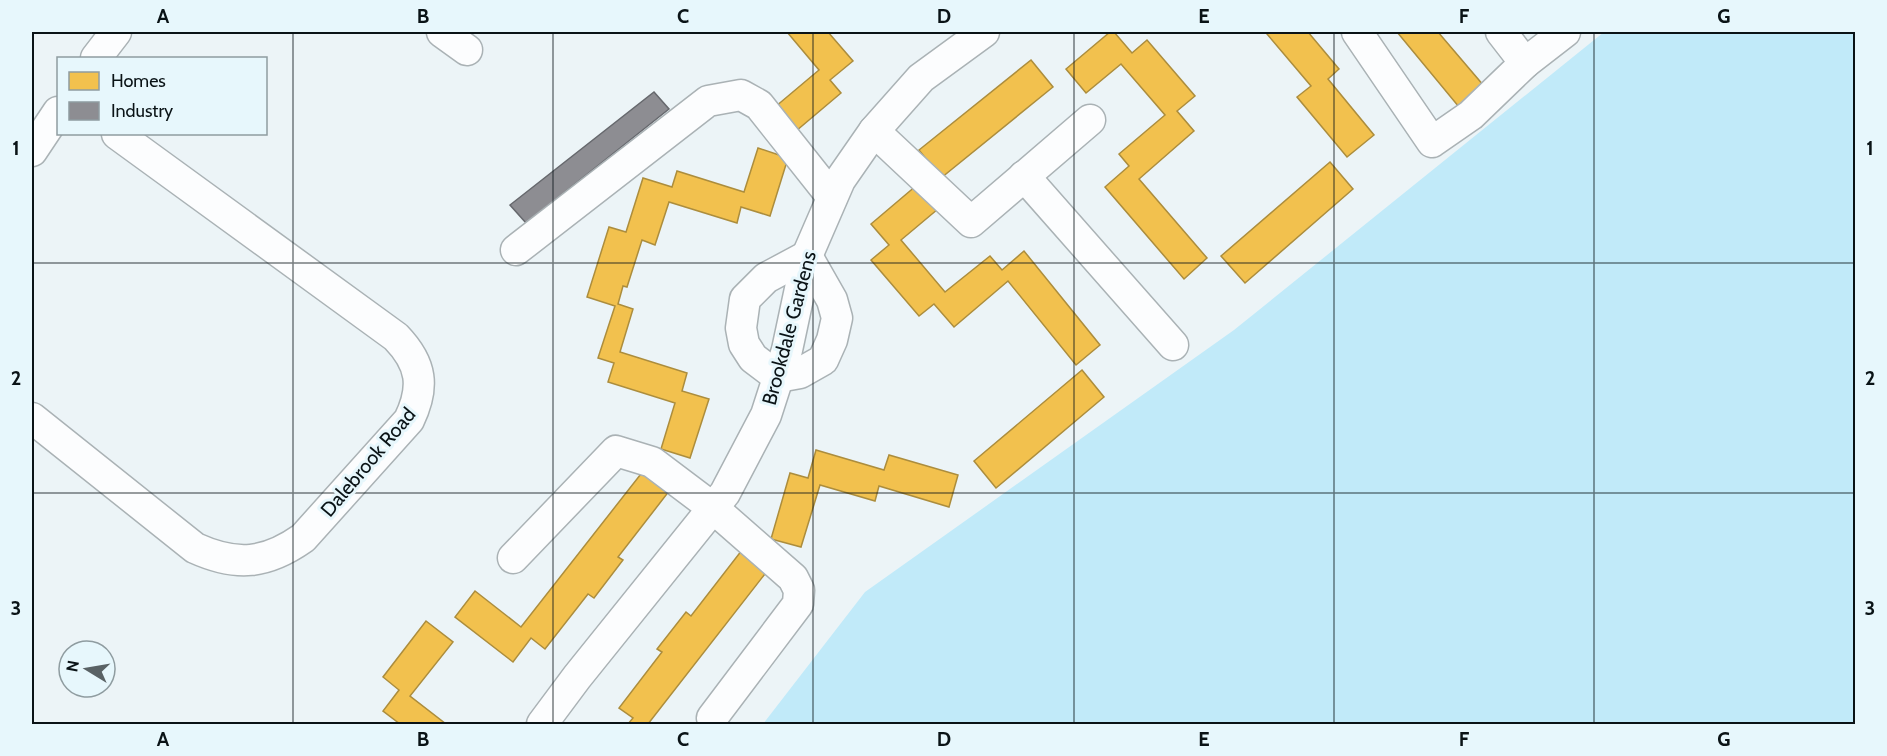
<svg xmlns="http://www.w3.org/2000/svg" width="1887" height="756" font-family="Cabin,sans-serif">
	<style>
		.green { fill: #c1eaf9 }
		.homes { fill: #f2c14e; stroke: #ac8d3d; stroke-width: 1.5 }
		.industry { fill: #8d8d92; stroke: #66686d; stroke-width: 1.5 }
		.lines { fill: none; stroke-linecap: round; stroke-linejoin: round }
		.minor-casing { stroke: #aab2b5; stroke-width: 33 }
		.minor { stroke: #fcfdfe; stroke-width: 30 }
		.grid { fill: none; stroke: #0a1316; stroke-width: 1.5; stroke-opacity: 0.55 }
		.labels { text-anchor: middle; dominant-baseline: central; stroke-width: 6; stroke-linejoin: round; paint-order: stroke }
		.street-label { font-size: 20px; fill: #0a1316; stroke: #e7f7fc }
		.neatline { fill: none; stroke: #0a1316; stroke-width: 2 }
		.grid-label { font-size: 20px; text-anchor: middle; font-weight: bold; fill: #0a1316 }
	</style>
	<rect width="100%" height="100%" fill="#ecf4f7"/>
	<!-- green -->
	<polygon class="green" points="1604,32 1855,32 1855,724 763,724 865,592 1234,330"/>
	<!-- homes -->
	<g class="homes">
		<polygon points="787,32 828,32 853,61 830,80 841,93 796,131 775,107 819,70"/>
		<polygon points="1110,32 1114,32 1132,53 1147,40 1195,96 1177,111 1194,131 1139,179 1207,258 1184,279 1105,187 1129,166 1119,154 1165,115 1121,64 1086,93 1066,69"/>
		<polygon points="1269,32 1308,32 1339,69 1328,79 1374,135 1347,157 1297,97 1311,86 1267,34"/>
		<polygon points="1397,32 1438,32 1484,86 1459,107"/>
		<polygon points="1031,60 1053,87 941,178 919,150"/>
		<polygon points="758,148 788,158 770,216 741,207 737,223 669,202 655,245 642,240 627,287 623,286 618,304 633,309 620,352 687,373 682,391 709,399 690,458 661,449 675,403 608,382 614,363 598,358 615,306 587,297 609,227 626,232 643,178 672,187 677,171 744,192"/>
		<polygon points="1330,162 1353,189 1245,283 1221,256"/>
		<polygon points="917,185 938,209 901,240 945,292 990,256 1002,270 1024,251 1100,345 1076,365 1008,281 954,327 934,304 919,316 871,260 889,245 871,224"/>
		<polygon points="1082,370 1104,397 996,488 974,461"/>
		<polygon points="816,450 884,470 889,455 958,475 949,507 879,486 875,501 820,485 801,547 771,539 790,473 808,478"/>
		<polygon points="644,470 670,490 618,557 623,560 594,598 588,594 545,649 531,638 513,662 455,617 475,591 521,627"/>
		<polygon points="742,550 768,570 648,724 628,724 633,718 619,708 662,652 657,649 686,612 691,616"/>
		<polygon points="426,621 453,642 410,696 446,724 400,724 383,711 399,690 383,677"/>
	</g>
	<!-- industry -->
	<polygon class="industry" points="654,92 669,109 526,223 510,205"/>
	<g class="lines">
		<!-- minor casing -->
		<g class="minor-casing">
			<g id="minor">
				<polyline points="442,32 467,50"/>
				<polyline points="1357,32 1432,142 1471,115 1525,63 1501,32"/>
				<polyline points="96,58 116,32"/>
				<polyline points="1525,63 1565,32"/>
				<polyline points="874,131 971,222 1090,120"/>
				<polyline points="32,151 58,112"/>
				<polyline points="1024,176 1173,345"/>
				<polyline points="516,250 708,101 741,95 759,105 832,197"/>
				<polygon points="807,256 832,300 837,318 832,340 823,360 800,373 778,377 753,358 744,344 741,328 745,299 766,278"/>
				<path d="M 32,418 L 195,548 C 237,567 266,564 303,538 L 409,420 C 425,387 422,364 396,337 L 117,134"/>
				<polyline points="513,558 616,451 652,462 713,508 793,578 799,590 798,604 712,718"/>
				<polyline points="542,724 577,677 725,493 766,415 787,350 807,256 840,180 874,131 921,78 984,32"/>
			</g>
		</g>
		<!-- minor -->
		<use href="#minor" class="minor"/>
	</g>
	<!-- grid -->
	<path class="grid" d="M 293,32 L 293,724M 553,32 L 553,724M 813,32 L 813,724M 1074,32 L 1074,724M 1334,32 L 1334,724M 1594,32 L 1594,724M 32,263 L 1856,263M 32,493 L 1856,493"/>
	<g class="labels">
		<!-- street labels -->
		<g class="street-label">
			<text transform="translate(789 328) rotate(-75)">Brookdale Gardens</text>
			<text transform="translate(368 462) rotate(-50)">Dalebrook Road</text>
		</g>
	</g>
	<!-- border -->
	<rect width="1887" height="756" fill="none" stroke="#e7f7fc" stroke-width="66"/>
	<!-- legend -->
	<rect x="57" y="57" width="210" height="78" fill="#e7f7fc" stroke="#8f9ca0" stroke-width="1.5"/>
	<rect x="69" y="72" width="30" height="18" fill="#f2c14e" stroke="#8f9ca0" stroke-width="1.5"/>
	<text x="111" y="87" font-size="18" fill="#0a1316">Homes</text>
	<rect x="69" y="102" width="30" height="18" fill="#8d8d92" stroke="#8f9ca0" stroke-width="1.5"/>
	<text x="111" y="117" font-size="18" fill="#0a1316">Industry</text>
	<!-- north arrow -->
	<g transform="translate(87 669) rotate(281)"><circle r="28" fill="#e7f7fc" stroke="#8f9ca0" stroke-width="1.5"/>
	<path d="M0-4.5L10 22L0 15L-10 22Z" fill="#596265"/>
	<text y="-9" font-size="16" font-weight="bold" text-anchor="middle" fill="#0a1316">N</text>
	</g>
	<rect x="33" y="33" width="1821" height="690" class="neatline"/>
	<g class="grid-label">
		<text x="163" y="23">A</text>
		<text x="423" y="23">B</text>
		<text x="683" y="23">C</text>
		<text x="944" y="23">D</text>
		<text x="1204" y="23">E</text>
		<text x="1464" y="23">F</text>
		<text x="1724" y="23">G</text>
		<text x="16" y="155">1</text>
		<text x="1870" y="155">1</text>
		<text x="16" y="385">2</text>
		<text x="1870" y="385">2</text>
		<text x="16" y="615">3</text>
		<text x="1870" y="615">3</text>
		<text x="163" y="746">A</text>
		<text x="423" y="746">B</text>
		<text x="683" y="746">C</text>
		<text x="944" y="746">D</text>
		<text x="1204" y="746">E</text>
		<text x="1464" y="746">F</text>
		<text x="1724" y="746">G</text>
	</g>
</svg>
